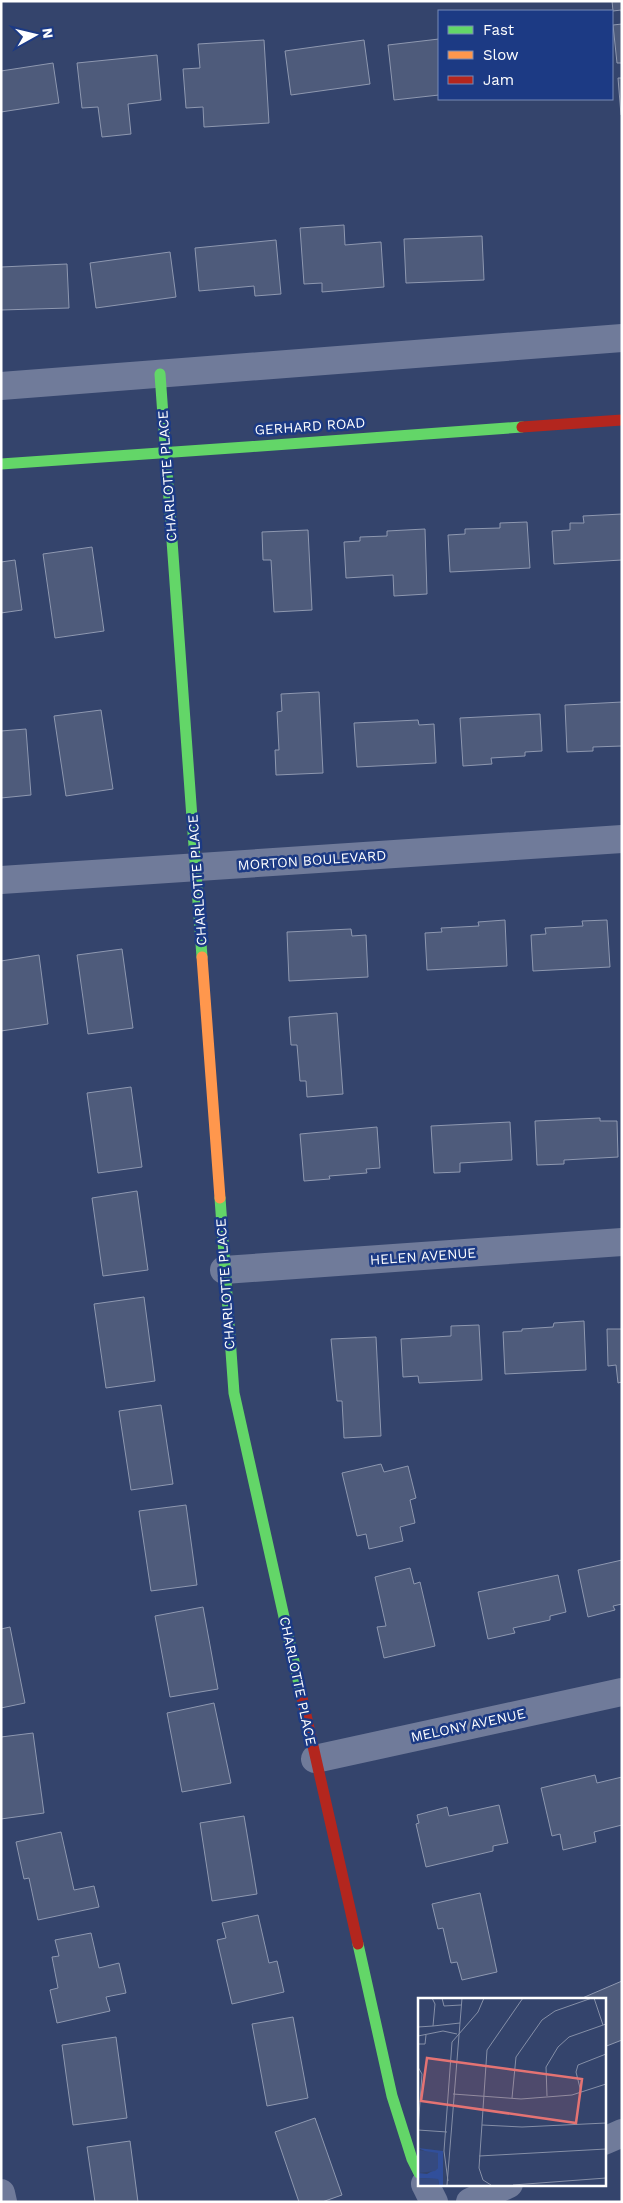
<svg xmlns="http://www.w3.org/2000/svg" width="623" height="2203" font-family="'Work Sans',sans-serif">
	<style>
		.building { fill: #4e5b7b; stroke: #8e98b0 }
		.lines { fill: none; stroke-linecap: round; stroke-linejoin: round }
		.street { stroke: #707b9a; stroke-width: 28 }
		.fast { stroke: #63d668; stroke-width: 11 }
		.slow { stroke: #ff974d; stroke-width: 11 }
		.jam { stroke: #b3261e; stroke-width: 11 }
		.labels { text-anchor: middle; dominant-baseline: central; stroke-width: 5; stroke-linejoin: round; paint-order: stroke }
		.street-label { font-size: 14px; fill: #fff; stroke: #1c3a84 }
		.inset-road { fill: none; stroke: #858fa7; stroke-width: 1 }
		.view { fill: #e47373; fill-opacity: 0.15; stroke: #e47373; stroke-width: 2.5 }
		.inset-edge { fill: none; stroke: #fff; stroke-width: 2.5 }
	</style>
	<rect width="100%" height="100%" fill="#34446c"/>
	<!-- building -->
	<g class="building">
		<polygon points="612,1 622,1 622,15 621,10 613,11"/>
		<polygon points="622,24 622,63 617,63 613,25"/>
		<polygon points="439,39 439,95 394,100 388,45"/>
		<polygon points="264,40 269,123 204,127 203,107 186,108 183,69 200,68 198,44"/>
		<polygon points="364,40 370,84 291,95 285,51"/>
		<polygon points="157,55 161,100 128,104 131,134 102,137 98,107 82,108 77,63"/>
		<polygon points="53,63 59,103 1,112 1,71"/>
		<polygon points="618,78 622,78 622,115 621,115"/>
		<polygon points="344,225 345,245 381,242 384,287 322,292 322,283 304,284 300,228"/>
		<polygon points="482,236 484,280 406,283 404,239"/>
		<polygon points="276,240 281,294 255,296 254,286 199,291 195,248"/>
		<polygon points="170,252 176,297 96,308 90,263"/>
		<polygon points="67,264 69,308 1,310 1,267"/>
		<polygon points="622,514 622,560 554,564 552,531 570,530 570,523 584,523 583,516"/>
		<polygon points="527,522 530,568 450,572 448,535 465,534 465,529 500,528 500,523"/>
		<polygon points="425,529 427,594 394,596 393,575 346,578 344,542 360,541 360,537 387,536 387,531"/>
		<polygon points="308,530 312,610 274,612 271,560 263,560 262,532"/>
		<polygon points="92,547 104,631 55,638 43,554"/>
		<polygon points="15,560 22,610 1,613 1,562"/>
		<polygon points="319,692 323,773 276,775 275,750 279,750 277,712 282,711 281,694"/>
		<polygon points="622,702 622,746 593,747 593,751 567,752 565,705"/>
		<polygon points="101,710 113,789 66,796 54,716"/>
		<polygon points="540,714 542,751 525,752 525,756 491,758 492,764 463,766 460,718"/>
		<polygon points="418,720 419,725 434,724 436,763 357,767 354,723"/>
		<polygon points="26,729 31,795 1,798 1,731"/>
		<polygon points="505,920 507,966 427,970 425,933 442,932 441,928 479,926 478,922"/>
		<polygon points="607,920 610,967 533,971 531,935 546,934 545,928 583,926 582,921"/>
		<polygon points="351,929 352,936 366,935 368,977 289,981 287,932"/>
		<polygon points="122,949 133,1028 88,1034 77,955"/>
		<polygon points="39,955 48,1024 1,1031 1,961"/>
		<polygon points="337,1013 343,1094 307,1097 306,1081 300,1081 297,1045 291,1045 289,1017"/>
		<polygon points="131,1087 142,1167 98,1173 87,1093"/>
		<polygon points="600,1118 600,1121 617,1121 618,1157 564,1160 564,1164 537,1165 535,1121"/>
		<polygon points="510,1122 512,1160 460,1163 460,1172 434,1173 431,1126"/>
		<polygon points="377,1127 380,1168 366,1169 367,1173 329,1176 330,1179 304,1181 300,1134"/>
		<polygon points="137,1191 148,1270 103,1276 92,1198"/>
		<polygon points="144,1297 155,1381 106,1388 94,1304"/>
		<polygon points="584,1321 586,1370 505,1374 503,1332 522,1331 522,1329 553,1327 554,1323"/>
		<polygon points="479,1325 482,1380 419,1383 418,1376 403,1377 401,1339 451,1336 451,1326"/>
		<polygon points="607,1329 622,1329 622,1382 618,1383 616,1365 608,1366"/>
		<polygon points="376,1337 381,1436 344,1438 342,1401 337,1401 331,1339"/>
		<polygon points="161,1405 173,1484 131,1490 119,1411"/>
		<polygon points="381,1464 384,1472 408,1466 416,1498 410,1500 415,1523 400,1527 403,1541 369,1549 366,1534 357,1536 342,1473"/>
		<polygon points="186,1505 197,1585 151,1591 139,1511"/>
		<polygon points="622,1560 622,1604 613,1606 615,1610 588,1617 578,1570"/>
		<polygon points="410,1568 414,1584 420,1582 435,1646 384,1658 377,1627 386,1626 375,1577"/>
		<polygon points="558,1575 566,1612 550,1616 550,1620 513,1628 515,1633 488,1639 478,1592"/>
		<polygon points="203,1607 218,1689 170,1697 155,1616"/>
		<polygon points="10,1627 25,1703 1,1708 1,1629"/>
		<polygon points="214,1703 231,1783 182,1792 167,1713"/>
		<polygon points="33,1733 44,1813 1,1819 1,1737"/>
		<polygon points="595,1775 597,1783 622,1777 622,1825 594,1832 596,1842 563,1850 560,1834 552,1836 541,1788"/>
		<polygon points="499,1805 508,1843 493,1846 493,1851 426,1867 416,1824 419,1823 417,1815 447,1807 449,1816"/>
		<polygon points="244,1816 257,1894 212,1901 200,1823"/>
		<polygon points="61,1832 74,1890 94,1886 99,1907 38,1920 29,1878 24,1879 16,1842"/>
		<polygon points="480,1893 497,1972 462,1980 457,1962 451,1963 443,1928 438,1929 432,1904"/>
		<polygon points="258,1915 269,1963 277,1961 284,1992 232,2004 217,1940 226,1938 222,1923"/>
		<polygon points="91,1933 99,1968 119,1963 126,1993 106,1997 110,2011 57,2023 50,1990 58,1988 52,1957 59,1956 55,1940"/>
		<polygon points="622,1981 622,2040 604,2047 604,1999 580,1999"/>
		<polygon points="293,2017 308,2098 267,2106 252,2024"/>
		<polygon points="116,2037 127,2118 73,2125 62,2045"/>
		<polygon points="315,2118 342,2195 322,2202 299,2202 275,2132"/>
		<polygon points="130,2141 138,2202 95,2202 87,2147"/>
	</g>
	<g class="lines">
		<!-- street -->
		<g class="street">
			<polyline points="1,386 622,338"/>
			<polyline points="1,880 622,839"/>
			<polyline points="224,1270 622,1242"/>
			<polyline points="315,1759 622,1692"/>
			<polyline points="604,2141 622,2133"/>
			<polyline points="425,2184 434,2202"/>
			<polyline points="1,2193 3,2202"/>
			<polyline points="470,2202 509,2184"/>
		</g>
		<!-- fast -->
		<g class="fast">
			<polyline points="160,374 202,957"/>
			<path d="M 1,464 C 175,453 348,439 522,427"/>
			<polyline points="220,1198 234,1393 301,1693"/>
			<polyline points="358,1944 392,2096 412,2159 419,2173"/>
		</g>
		<!-- slow -->
		<polyline class="slow" points="202,957 220,1198"/>
		<!-- jam -->
		<g class="jam">
			<polyline points="522,427 622,420"/>
			<polyline points="301,1693 358,1944"/>
		</g>
	</g>
	<g class="labels">
		<!-- street labels -->
		<g class="street-label">
			<text transform="translate(310 426) rotate(-4)">GERHARD ROAD</text>
			<text transform="translate(167 476) rotate(-94)">CHARLOTTE PLACE</text>
			<text transform="translate(312 860) rotate(-4)">MORTON BOULEVARD</text>
			<text transform="translate(197 880) rotate(-94)">CHARLOTTE PLACE</text>
			<text transform="translate(423 1256) rotate(-4)">HELEN AVENUE</text>
			<text transform="translate(225 1284) rotate(-94)">CHARLOTTE PLACE</text>
			<text transform="translate(298 1681) rotate(78)">CHARLOTTE PLACE</text>
			<text transform="translate(468 1725) rotate(-12)">MELONY AVENUE</text>
		</g>
	</g>
	<!-- overview -->
	<g transform="translate(418 1998)">
		<rect width="188" height="188" fill="#34446c"/>
		<path d="M 0,150 L 25,153 L 25,187 L 21,187 L 20,181 L 0,180 L 0,175 L 9,176 L 20,170 L 9,154 Z" fill="#314f9b"/>
		<path d="M 0,152 L 20,155 L 20,170 L 17,173 L 0,175 ZM 0,180 L 20,181 L 21,187 L 0,187 Z" fill="#354a80"/>
		<path class="inset-road" d="M 24,0 L 26,8 L 43,7M 176,0 L 185,27M 15,28 L 42,25M 0,29 L 15,28 L 17,6 L 14,0M 0,38 L 25,33 L 39,36M 0,46 L 7,46 L 8,37M 0,69 L 4,76 L 0,132M 163,94 L 158,74 L 160,67 L 188,56M 35,96 L 103,101 L 154,97 L 188,86M 129,98 L 128,69 L 140,49 L 151,39 L 188,26M 94,100 L 98,59 L 124,22 L 137,13 L 174,0M 64,127 L 104,129 L 188,125M 0,132 L 29,134M 61,158 L 188,151M 30,183 L 26,153 L 34,44 L 60,14 L 66,0M 29,187 L 44,0M 73,187 L 65,182 L 61,170 L 69,52 L 105,0M 95,187 L 188,180"/>
		<path class="view" d="M 9,60 L 164,81 L 158,125 L 3,103 Z"/>
		<rect width="188" height="188" class="inset-edge"/>
	</g>
	<!-- border -->
	<rect width="623" height="2203" fill="none" stroke="#ffffff" stroke-width="5"/>
	<!-- legend -->
	<rect x="438" y="10" width="175" height="90" fill="#1c3a84" stroke="#7789b5"/>
	<rect x="448" y="26" width="25" height="8" fill="#63d668" stroke="#7789b5"/>
	<text x="483" y="35" font-size="15" fill="#ffffff">Fast</text>
	<rect x="448" y="51" width="25" height="8" fill="#ff974d" stroke="#7789b5"/>
	<text x="483" y="60" font-size="15" fill="#ffffff">Slow</text>
	<rect x="448" y="76" width="25" height="8" fill="#b3261e" stroke="#7789b5"/>
	<text x="483" y="85" font-size="15" fill="#ffffff">Jam</text>
	<!-- north arrow -->
	<g transform="translate(35 35) rotate(82)" stroke="#1c3a84" stroke-width="4" paint-order="stroke">
	<path d="M0-4L9 19L0 12L-9 19Z" fill="#ffffff"/>
	<text y="-8" font-size="14" font-weight="bold" text-anchor="middle" fill="#ffffff">N</text>
	</g>
</svg>
